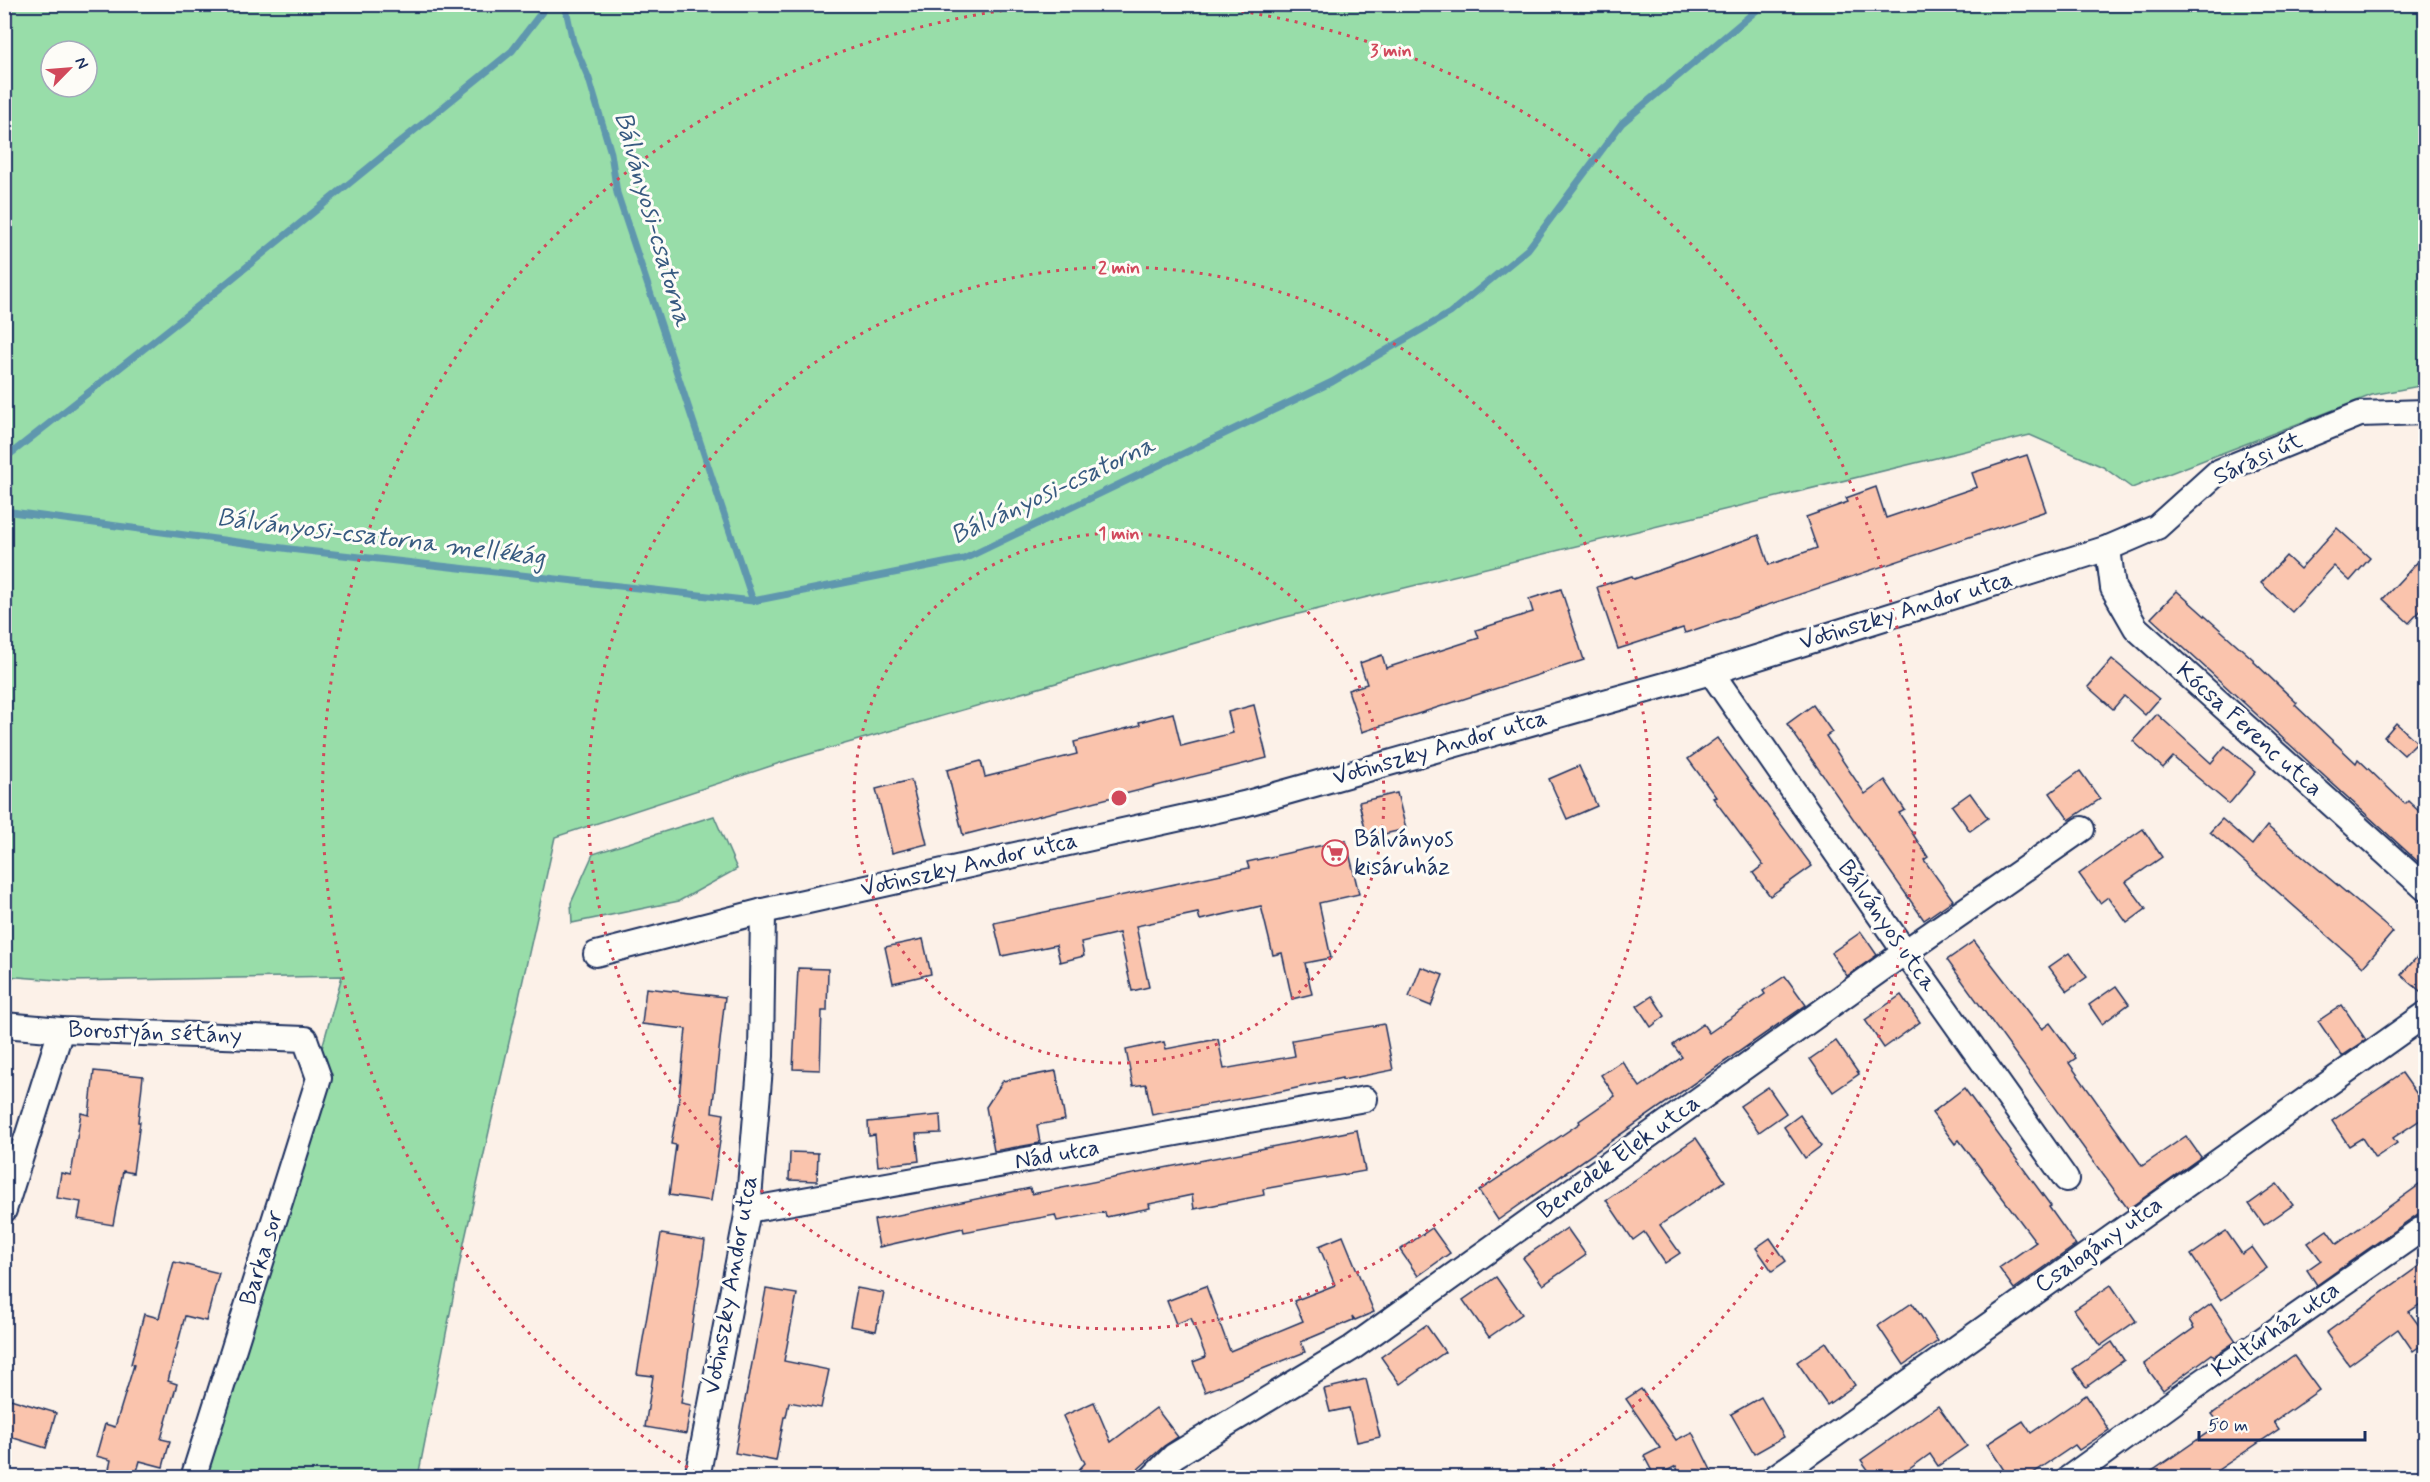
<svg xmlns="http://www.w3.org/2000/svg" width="2430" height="1482" font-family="Mynerve,sans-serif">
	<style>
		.green { fill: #98dda9; stroke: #5a8684; stroke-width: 1.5; fill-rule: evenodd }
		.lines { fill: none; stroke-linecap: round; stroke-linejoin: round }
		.stream { stroke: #5f97ae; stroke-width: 7 }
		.building { fill: #fac4ad; stroke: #1b2f5e; stroke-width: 1.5 }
		.street-casing { stroke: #1b2f5e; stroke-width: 28 }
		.street { stroke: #fdfcf7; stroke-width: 24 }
		.ring { fill: none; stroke: #d1495b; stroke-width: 3; stroke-dasharray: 3 6 }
		.labels { text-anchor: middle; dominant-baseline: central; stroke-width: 6; stroke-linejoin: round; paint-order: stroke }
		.street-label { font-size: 24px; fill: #1b2f5e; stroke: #fdfcf7 }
		.poi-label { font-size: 24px; fill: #1b2f5e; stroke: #fdfcf7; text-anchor: start }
		.water-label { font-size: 26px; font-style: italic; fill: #375a80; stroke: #fdfcf7 }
		.centre { fill: #d1495b; stroke: #fdfcf7; stroke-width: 3 }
		.ring-label { font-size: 18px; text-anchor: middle; font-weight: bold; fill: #d1495b; stroke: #fdfcf7; stroke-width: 6; stroke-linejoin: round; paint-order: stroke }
	</style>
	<rect width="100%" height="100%" fill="#fcf1e8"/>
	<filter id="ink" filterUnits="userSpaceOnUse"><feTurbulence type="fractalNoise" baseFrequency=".0167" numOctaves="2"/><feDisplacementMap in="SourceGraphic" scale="12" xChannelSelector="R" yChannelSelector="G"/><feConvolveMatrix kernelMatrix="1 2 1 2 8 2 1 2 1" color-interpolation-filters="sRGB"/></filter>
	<g filter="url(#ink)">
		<!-- green -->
		<g class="green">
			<path d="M 4,5 L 2425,5 L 2425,385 L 2372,395 L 2132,488 L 2103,467 L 2030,435 L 1282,618 L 789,760 L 555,837 L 462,1252 L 418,1477 L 203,1477 L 342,976 L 70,981 L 5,976 ZM 51,51 L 87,51 L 87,87 L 51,87 Z"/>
			<polygon points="714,816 737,869 679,901 572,923 571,903 593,854"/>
		</g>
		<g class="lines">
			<!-- stream -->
			<g class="stream">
				<polyline points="565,4 573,42 589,79 611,153 617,193 753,601"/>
				<polyline points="4,459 202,303 512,51 548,4"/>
				<polyline points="4,511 298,550 753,601 964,559 1332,382 1450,313 1528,249 1622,123 1764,4"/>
			</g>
		</g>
		<!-- building -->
		<g class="building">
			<polygon points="2027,455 2046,511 1685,633 1683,628 1618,649 1597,587 1632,576 1634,579 1759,535 1769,565 1817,548 1806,517 1848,502 1846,498 1876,487 1886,518 1977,487 1972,473"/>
			<polygon points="2337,528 2370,558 2350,581 2334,566 2292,612 2261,583 2286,556 2300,569"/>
			<polygon points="2426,553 2426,605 2409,623 2383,599"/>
			<polygon points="1561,589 1584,660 1362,732 1348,690 1367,684 1360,663 1382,655 1386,668 1479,638 1476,630 1533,612 1529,599"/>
			<polygon points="2177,591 2254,660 2253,661 2297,703 2295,705 2356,763 2358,759 2405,804 2408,801 2426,818 2426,869 2151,618"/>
			<polygon points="2112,659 2159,699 2145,715 2124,696 2113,709 2088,687"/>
			<polygon points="1254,705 1267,758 963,835 947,770 981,761 985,777 1077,754 1074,742 1140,725 1139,722 1173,713 1181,746 1233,733 1228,712"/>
			<polygon points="1813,705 1832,732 1826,736 1865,794 1885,780 1905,810 1899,813 1928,857 1924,860 1953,900 1924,920 1787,724"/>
			<polygon points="2157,714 2211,763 2225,746 2256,772 2229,804 2173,757 2163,768 2133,741"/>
			<polygon points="2396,723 2417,742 2404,755 2384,737"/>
			<polygon points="1717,738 1812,866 1770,896 1753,873 1763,865 1713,798 1716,797 1688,759"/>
			<polygon points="1579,766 1597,806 1567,819 1549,779"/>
			<polygon points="2080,771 2100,799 2069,820 2050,793"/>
			<polygon points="911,780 927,844 892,853 876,789"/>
			<polygon points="1397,793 1406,829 1367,838 1359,802"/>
			<polygon points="1970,793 1988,818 1970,831 1952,806"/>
			<polygon points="2222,819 2252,845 2267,826 2393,932 2363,967 2210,832"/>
			<polygon points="2143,829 2162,857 2126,882 2146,909 2127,923 2108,897 2100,903 2079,874"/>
			<polygon points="1346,840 1359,894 1319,903 1331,958 1305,963 1312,994 1292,999 1282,953 1273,955 1261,906 1200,920 1198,913 1136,926 1149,987 1132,991 1119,933 1081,942 1084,956 1060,962 1056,945 1002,956 994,923 1249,868 1247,862"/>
			<polygon points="1861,932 1877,955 1847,976 1831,953"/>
			<polygon points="923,939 931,974 893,983 885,947"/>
			<polygon points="1974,941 2042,1029 2050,1023 2076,1058 2069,1063 2142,1166 2186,1136 2201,1157 2128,1209 1947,960"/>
			<polygon points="2426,947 2426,996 2401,975"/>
			<polygon points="2069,953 2087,977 2067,991 2049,967"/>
			<polygon points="1421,967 1443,975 1431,1006 1409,997"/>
			<polygon points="798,968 828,969 827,1011 822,1011 820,1070 793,1069"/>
			<polygon points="1785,976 1806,1005 1498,1220 1479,1191 1580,1123 1579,1121 1615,1096 1601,1075 1622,1061 1640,1087 1682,1057 1673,1045 1703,1024 1709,1033 1765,994 1763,991"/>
			<polygon points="2116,986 2129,1004 2102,1024 2089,1005"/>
			<polygon points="646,988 725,997 712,1112 724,1114 711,1201 669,1195 676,1145 671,1144 678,1107 686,1029 642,1024"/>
			<polygon points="1901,995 1920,1022 1884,1048 1865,1020"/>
			<polygon points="1652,996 1665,1016 1651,1027 1637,1006"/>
			<polygon points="2342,1005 2366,1040 2342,1056 2318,1021"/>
			<polygon points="1384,1024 1393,1070 1342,1080 1342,1078 1283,1091 1152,1115 1146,1084 1133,1086 1126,1050 1164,1042 1166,1049 1218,1039 1224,1069 1295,1056 1292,1040"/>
			<polygon points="1836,1041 1859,1074 1833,1092 1810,1059"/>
			<polygon points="94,1071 143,1076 138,1122 140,1122 133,1173 123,1171 113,1225 78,1219 81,1202 57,1198 61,1173 71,1175 81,1113 89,1115"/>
			<polygon points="1056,1071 1065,1120 1037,1125 1040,1143 994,1151 986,1107 1003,1081"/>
			<polygon points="2402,1073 2426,1107 2426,1116 2393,1138 2397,1143 2375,1158 2362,1138 2349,1146 2332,1121"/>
			<polygon points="1768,1087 1786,1113 1759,1132 1740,1106"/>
			<polygon points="1964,1088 2051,1206 2049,1207 2076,1245 2014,1289 1999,1268 2036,1242 1959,1140 1955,1144 1932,1113"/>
			<polygon points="940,1115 941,1133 916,1134 919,1161 878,1166 875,1135 869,1136 868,1122"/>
			<polygon points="1800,1115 1821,1146 1805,1158 1784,1127"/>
			<polygon points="1357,1130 1365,1171 1263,1189 1264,1195 1194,1209 1192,1195 1149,1204 1150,1208 1106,1217 1105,1212 1057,1221 1055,1215 964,1232 963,1228 879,1247 874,1220 1030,1188 1032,1194"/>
			<polygon points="1696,1138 1725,1181 1660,1225 1680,1253 1665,1263 1644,1232 1633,1240 1606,1200"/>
			<polygon points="790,1152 818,1153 817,1181 789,1180"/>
			<polygon points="2426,1180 2426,1212 2418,1214 2317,1285 2307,1270 2321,1260 2308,1243 2327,1230 2337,1244"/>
			<polygon points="2277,1184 2293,1205 2264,1225 2249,1204"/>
			<polygon points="1432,1228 1450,1253 1418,1276 1400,1250"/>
			<polygon points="1567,1228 1586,1255 1543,1285 1523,1258"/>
			<polygon points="2226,1231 2242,1254 2252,1247 2267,1268 2221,1300 2191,1255"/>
			<polygon points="661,1234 705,1241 681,1403 691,1405 686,1434 645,1427 653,1376 637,1374"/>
			<polygon points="1343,1236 1374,1312 1355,1320 1352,1316 1353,1320 1301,1342 1305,1352 1205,1392 1193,1362 1206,1357 1191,1318 1176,1324 1167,1301 1206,1286 1230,1351 1303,1321 1294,1301 1335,1285 1319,1246"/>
			<polygon points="1770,1238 1786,1261 1772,1271 1756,1248"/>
			<polygon points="2426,1261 2426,1300 2409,1312 2426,1335 2426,1342 2413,1351 2398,1329 2349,1365 2326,1333"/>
			<polygon points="174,1262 219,1273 206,1321 185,1316 168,1381 177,1384 161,1439 170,1441 163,1467 140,1461 135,1478 107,1478 111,1460 96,1456 105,1424 115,1427 134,1365 131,1364 144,1314 159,1318"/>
			<polygon points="1496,1277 1522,1314 1489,1337 1463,1300"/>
			<polygon points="2111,1285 2136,1321 2100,1346 2074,1310"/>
			<polygon points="857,1288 884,1293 876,1331 850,1326"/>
			<polygon points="766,1289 797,1294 784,1361 829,1370 821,1408 789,1402 786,1417 784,1417 776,1461 735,1453"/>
			<polygon points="1912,1303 1938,1341 1904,1365 1878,1326"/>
			<polygon points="2211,1304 2236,1341 2214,1356 2212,1354 2163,1390 2144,1364 2194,1328 2189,1320"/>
			<polygon points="1426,1325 1445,1352 1400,1384 1381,1357"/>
			<polygon points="1826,1342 1855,1385 1827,1405 1797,1362"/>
			<polygon points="2112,1342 2124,1360 2086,1387 2073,1369"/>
			<polygon points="2294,1356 2319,1390 2274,1422 2279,1429 2206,1478 2142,1478 2220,1424 2212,1414"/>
			<polygon points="1366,1379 1380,1437 1357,1442 1349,1408 1330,1412 1324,1389"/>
			<polygon points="1641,1389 1676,1440 1692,1432 1715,1478 1681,1478 1676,1466 1655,1477 1644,1456 1660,1448 1626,1399"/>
			<polygon points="2086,1395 2109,1430 2079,1450 2075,1445 2026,1478 2009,1478 1987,1444 2023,1421 2031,1433"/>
			<polygon points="4,1397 56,1413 46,1448 4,1435"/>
			<polygon points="1761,1397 1784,1437 1754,1454 1731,1414"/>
			<polygon points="1094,1402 1111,1442 1156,1408 1178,1437 1164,1446 1128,1478 1071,1478 1085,1463 1063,1416"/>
			<polygon points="1938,1406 1967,1446 1938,1466 1930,1454 1897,1478 1874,1478 1861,1460"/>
		</g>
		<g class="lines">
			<!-- street casing -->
			<g class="street-casing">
				<g id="street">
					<polyline points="2108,548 2113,588 2136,628 2426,889"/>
					<polyline points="1711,672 1905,952 2066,1179"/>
					<polyline points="596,954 763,911 1244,804 1711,672 2108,548 2157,527 2218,472 2360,414 2426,412"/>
					<polyline points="4,1025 61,1030 305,1039 319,1078 193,1478"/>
					<polyline points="4,1210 61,1030"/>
					<polyline points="748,1210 1365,1099"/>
					<polyline points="697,1478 748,1210 761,1056 763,911"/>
					<polyline points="1152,1478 1174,1456 1352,1348 1905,952 2082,829"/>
					<polyline points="1774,1478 2426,1014"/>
					<polyline points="2069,1478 2182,1396 2426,1226"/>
				</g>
			</g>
			<!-- street -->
			<use href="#street" class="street"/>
		</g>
	</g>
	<!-- distance rings -->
	<g class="ring">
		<circle cx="1119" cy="798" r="265"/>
		<circle cx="1119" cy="798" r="531"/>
		<path d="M703 1477A796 796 0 0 1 1050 5M1188 5A796 796 0 0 1 1535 1477"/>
	</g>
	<!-- icons -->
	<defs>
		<g id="supermarket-ring" transform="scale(1.35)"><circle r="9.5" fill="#fdfcf7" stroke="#d1495b" stroke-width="1.5"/><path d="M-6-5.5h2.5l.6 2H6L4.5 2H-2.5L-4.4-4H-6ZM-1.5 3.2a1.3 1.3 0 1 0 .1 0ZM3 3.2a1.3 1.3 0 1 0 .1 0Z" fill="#d1495b"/></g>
	</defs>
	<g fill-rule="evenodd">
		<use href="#supermarket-ring" x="1335" y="853"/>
	</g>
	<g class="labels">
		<!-- street labels -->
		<g class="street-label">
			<text transform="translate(2258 459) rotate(-25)">Sárási út</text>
			<text transform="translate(1906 611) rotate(-17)">Votinszky Andor utca</text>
			<text transform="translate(2249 730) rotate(42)">Kócsa Ferenc utca</text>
			<text transform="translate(1440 748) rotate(-16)">Votinszky Andor utca</text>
			<text transform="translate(969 865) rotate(-13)">Votinszky Andor utca</text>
			<text transform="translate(1887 926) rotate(55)">Bálványos utca</text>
			<text transform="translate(155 1033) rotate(2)">Borostyán sétány</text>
			<text transform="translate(1057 1155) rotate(-10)">Nád utca</text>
			<text transform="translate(1619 1157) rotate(-36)">Benedek Elek utca</text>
			<text transform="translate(2099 1245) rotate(-35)">Csalogány utca</text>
			<text transform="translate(262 1258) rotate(-73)">Barka sor</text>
			<text transform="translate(731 1285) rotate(-80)">Votinszky Andor utca</text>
			<text transform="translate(2276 1330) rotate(-35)">Kultúrház utca</text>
		</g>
		<!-- poi labels -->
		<g class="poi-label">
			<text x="1354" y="839">Bálványos<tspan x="1354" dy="28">kisáruház</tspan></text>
		</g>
		<!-- water labels -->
		<g class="water-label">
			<text transform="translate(652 219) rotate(74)">Bálványosi-csatorna</text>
			<text transform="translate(1053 491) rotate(-25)">Bálványosi-csatorna</text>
			<text transform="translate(381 538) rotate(7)">Bálványosi-csatorna mellékág</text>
		</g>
	</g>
	<circle cx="1119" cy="798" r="9" class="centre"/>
	<g class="ring-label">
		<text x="1391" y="56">3 min</text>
		<text x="1119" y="273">2 min</text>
		<text x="1119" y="539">1 min</text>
	</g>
	<!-- margin -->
	<rect width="2430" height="1482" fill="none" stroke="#fdfcf7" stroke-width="24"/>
	<rect x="12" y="12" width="2406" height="1458" fill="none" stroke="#1b2f5e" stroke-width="2" filter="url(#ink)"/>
	<!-- north arrow -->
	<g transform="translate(69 69) rotate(65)"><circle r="28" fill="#fdfcf7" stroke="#a3aaba" stroke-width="1.5"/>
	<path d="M0-4.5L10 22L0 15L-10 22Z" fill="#d1495b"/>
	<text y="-9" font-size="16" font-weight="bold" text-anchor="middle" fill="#1b2f5e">N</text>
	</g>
	<!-- scale -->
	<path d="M2199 1431v9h166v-9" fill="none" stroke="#1b2f5e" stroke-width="3"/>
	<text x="2208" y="1431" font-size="18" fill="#1b2f5e" stroke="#fdfcf7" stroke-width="4.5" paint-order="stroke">50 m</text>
</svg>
